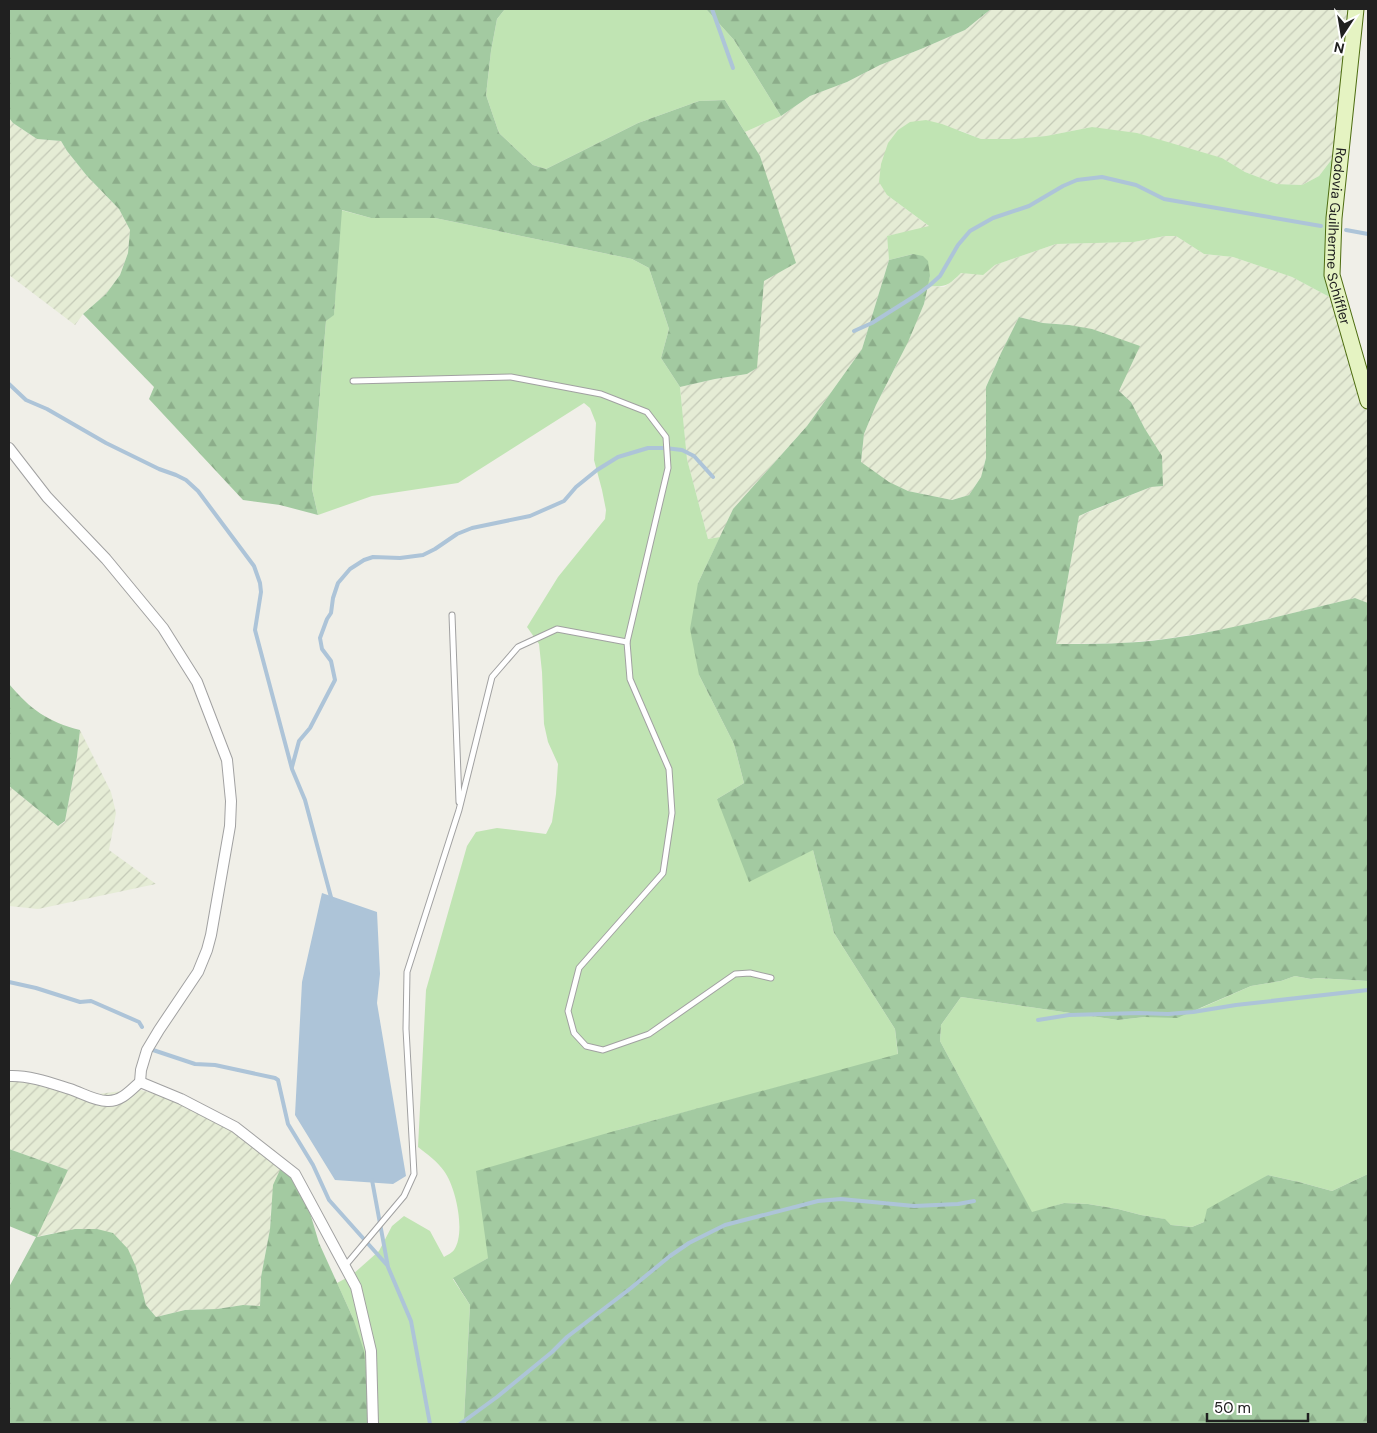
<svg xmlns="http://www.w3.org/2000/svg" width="1377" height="1433" font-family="'DM Sans',sans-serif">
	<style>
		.farmland { fill: url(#farmland-furrows) }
		.grass { fill: #c0e4b3 }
		.forest { fill: url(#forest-firs) }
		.water { fill: #adc4d8 }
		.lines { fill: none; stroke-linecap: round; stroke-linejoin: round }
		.stream { stroke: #adc4d8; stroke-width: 4 }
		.lane-casing { stroke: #a1a1a1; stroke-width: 7 }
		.street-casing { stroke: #a1a1a1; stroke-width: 12 }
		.secondary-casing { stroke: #4e6d11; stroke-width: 17 }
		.lane { stroke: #fff; stroke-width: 5 }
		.street { stroke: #fff; stroke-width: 10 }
		.secondary { stroke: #e5f3c2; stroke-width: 15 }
		.labels { text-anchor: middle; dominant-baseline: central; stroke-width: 4; stroke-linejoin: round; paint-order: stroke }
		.street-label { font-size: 14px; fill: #202020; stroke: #fff }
	</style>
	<defs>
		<pattern id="farmland-furrows" width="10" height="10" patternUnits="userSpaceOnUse" patternTransform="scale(1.25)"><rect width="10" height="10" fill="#e5ecd5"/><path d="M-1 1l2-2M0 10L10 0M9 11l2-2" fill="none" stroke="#c4cab7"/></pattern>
		<pattern id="forest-firs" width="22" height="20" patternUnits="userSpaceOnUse" patternTransform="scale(1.25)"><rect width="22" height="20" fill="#a3caa1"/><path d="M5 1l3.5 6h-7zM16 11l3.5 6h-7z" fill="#8cad8a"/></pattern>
	</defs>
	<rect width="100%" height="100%" fill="#f0efe8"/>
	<!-- farmland -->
	<g class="farmland">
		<polygon points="991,9 1359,9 1335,155 1319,176 1302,185 1277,184 1245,172 1222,158 1092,127 1046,136 1014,139 981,139 959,130 887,195 930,227 887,236 889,260 862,349 807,426 733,509 720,537 708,539 687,459 680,387 715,379 747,374 756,368 764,281 793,264 760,156 745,132 781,116 810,96 847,82 880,65 921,49 965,30"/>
		<polygon points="9,118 13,123 37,139 61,141 67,151 87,176 119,209 130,230 128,253 120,275 106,294 83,314 75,325 9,275"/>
		<polygon points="1165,236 1176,236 1204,254 1233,257 1292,277 1337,301 1363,387 1368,419 1368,603 1355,598 1226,629 1164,639 1122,643 1056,644 1079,516 1151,487 1163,486 1145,429 1131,402 1119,391 1069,325 1043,323 1019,317 1001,353 986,387 986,458 981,477 969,495 952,500 908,491 889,483 861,463 864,434 876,405 895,368 924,304 927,286 944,287 954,280 961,273 983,274 995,265 1056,244 1134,242"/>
		<polygon points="80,730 111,792 116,813 109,850 156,884 38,909 9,906 9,786 58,826 65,822 77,757"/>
		<polygon points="9,1075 66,1090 98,1094 137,1089 159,1095 248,1132 273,1149 284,1161 271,1208 270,1229 261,1277 260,1306 243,1305 217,1309 185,1310 156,1317 146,1305 136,1267 53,1233 36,1237 68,1170 9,1149"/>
	</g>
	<!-- grass -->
	<g class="grass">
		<polygon points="505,9 706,9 734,40 781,116 745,132 725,100 699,101 638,123 546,169 533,165 499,133 486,95 491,51 497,19"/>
		<path d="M 926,120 L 942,124 L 981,139 L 1014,139 L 1046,136 L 1092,127 L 1137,133 L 1222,158 L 1245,172 L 1277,184 L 1302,185 L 1319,176 L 1335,155 L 1337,301 L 1292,277 L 1233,257 L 1204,254 L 1176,236 L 1165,236 L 1134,242 L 1056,244 L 995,265 L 983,275 L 961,273 C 948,286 946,287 927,286 L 930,276 L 913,254 L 889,260 L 887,236 L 929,226 L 887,195 L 879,182 L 881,164 L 888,143 L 898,130 L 910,122 Z"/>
		<path d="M 341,210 L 371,218 L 435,218 L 632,259 L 649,268 L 669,329 L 661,358 L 680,387 L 687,459 L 708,539 L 720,537 L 698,583 L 699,675 L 734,744 L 744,783 L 717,799 L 813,850 L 834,933 L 895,1029 L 898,1055 L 618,1130 L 488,1258 L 453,1279 L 470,1305 L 464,1419 L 466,1424 L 371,1424 L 353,1318 L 337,1283 L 352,1275 L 379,1251 L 392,1226 L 404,1216 L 430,1231 L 444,1257 C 447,1255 452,1253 454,1250 C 466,1233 456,1187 444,1171 C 438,1162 427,1154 418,1147 L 426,990 L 467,846 L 476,832 L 497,828 L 546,834 L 552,822 L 556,794 L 558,764 L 548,742 L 544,724 L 542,672 L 539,644 L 527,627 L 558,577 L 605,519 L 606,510 L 602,490 L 594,460 L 596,423 L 590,408 L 584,403 L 458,483 L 372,496 L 318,515 L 312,489 L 326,321 L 334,314 Z"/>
		<polygon points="1295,976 1311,979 1317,978 1368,981 1368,1174 1332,1191 1299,1182 1268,1175 1204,1222 1192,1227 1171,1225 1164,1219 1141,1215 1118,1209 1088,1204 1064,1203 1032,1213 940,1041 941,1025 961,997 1118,1020 1145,1017 1201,1008 1251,986 1281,981"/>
	</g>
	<!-- forest -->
	<g class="forest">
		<polygon points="9,9 505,9 497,19 491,51 486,95 499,133 533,165 546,169 638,123 699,101 725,100 760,156 796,263 764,281 757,368 747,374 715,379 680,387 661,358 669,329 649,268 632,259 435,218 371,218 342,210 334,315 326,321 312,489 318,515 280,505 243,500 149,399 154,387 83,314 106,294 120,275 128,253 130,230 119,209 87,176 67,151 61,141 37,139 13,123 9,118"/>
		<polygon points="706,9 991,9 965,30 921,49 880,65 847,82 810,96 781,116 734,40"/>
		<path d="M 913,254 L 923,256 L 928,261 L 930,276 L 924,304 L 908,342 L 876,405 L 864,434 L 861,462 L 889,482 L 908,491 L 952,500 L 969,495 L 981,477 L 986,458 L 986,387 L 1001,353 L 1019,317 L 1043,323 L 1069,325 L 1092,329 L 1140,346 L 1119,391 L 1131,402 L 1145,429 L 1162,456 L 1163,486 L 1151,487 L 1090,511 L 1079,516 L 1056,644 C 1092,644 1130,644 1166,639 C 1230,630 1292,613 1355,598 L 1368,603 L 1368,981 L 1317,978 L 1311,979 L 1295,976 L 1281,981 L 1251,986 L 1177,1018 L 1145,1017 L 1118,1020 L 961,997 L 941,1025 L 940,1041 L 1032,1212 L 1064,1203 L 1088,1204 L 1118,1209 L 1141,1215 L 1165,1219 L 1171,1225 L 1192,1227 L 1204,1222 L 1207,1209 L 1268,1175 L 1299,1182 L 1332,1191 L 1368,1174 L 1368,1424 L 466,1424 L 464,1419 L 470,1305 L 453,1278 L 488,1258 L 476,1171 L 618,1130 L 898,1054 L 895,1029 L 834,933 L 813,850 L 749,882 L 717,799 L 744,783 L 734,744 L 699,675 L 690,629 L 698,583 L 733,509 L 807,426 L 862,349 L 889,260 Z"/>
		<path d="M 9,684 C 30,709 48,722 80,730 L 77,757 L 65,821 L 58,826 L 9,786 Z"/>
		<polygon points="9,1149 68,1170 37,1237 75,1229 97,1229 113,1233 128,1249 136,1267 146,1305 156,1317 185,1310 217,1309 243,1305 260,1306 261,1277 270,1229 273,1185 284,1161 305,1196 319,1243 353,1318 364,1351 371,1424 9,1424 9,1287 36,1237 9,1226"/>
	</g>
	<!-- water -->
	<polygon class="water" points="322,893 377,912 380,974 377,1003 406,1176 393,1184 335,1180 295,1115 302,982"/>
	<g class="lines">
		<!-- stream -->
		<g class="stream">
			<polyline points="712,9 733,68"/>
			<polyline points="1346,230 1368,234"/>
			<polyline points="854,331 872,323 918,294 930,285 940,276 958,245 970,231 993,218 1029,206 1063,186 1077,180 1102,177 1136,185 1164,199 1321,226"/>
			<polyline points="9,384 26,400 47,409 106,443 159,469 176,475 186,480 198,491 254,566 260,583 261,592 255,630 292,769 305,800 332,901"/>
			<polyline points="292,767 299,741 310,728 335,680 331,661 322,649 320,638 327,619 331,613 333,598 338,583 350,569 364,560 373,557 400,558 423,555 435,549 457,534 472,528 530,516 564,501 576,487 597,470 618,457 648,448 665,448 682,450 694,456 713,477"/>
			<polyline points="9,982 36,988 80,1002 91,1001 139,1022 142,1027"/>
			<polyline points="1038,1020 1069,1015 1139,1013 1168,1014 1193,1012 1236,1005 1368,990"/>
			<polyline points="153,1050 195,1064 215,1065 275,1078 278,1080 288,1124 313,1165 329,1200 387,1265"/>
			<polyline points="372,1180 388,1267 411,1321 430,1424"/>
			<polyline points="460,1424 497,1397 552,1352 567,1337 631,1288 670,1256 689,1243 725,1225 818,1201 841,1199 914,1206 958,1204 974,1201"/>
		</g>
		<!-- lane casing -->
		<g class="lane-casing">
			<g id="lane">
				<polyline points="353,381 511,377 601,394 647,412 666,437 668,468 627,642 630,679 669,769 672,813 663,873 579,968 568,1011 574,1033 586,1046 603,1050 649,1034 735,974 750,973 771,978"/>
				<polyline points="452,615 459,802"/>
				<polyline points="345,1266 404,1196 414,1174 406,1029 407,972 459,810 492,677 518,647 557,629 627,642"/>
			</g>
		</g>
		<!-- street casing -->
		<g class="street-casing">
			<g id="street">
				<path d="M 9,448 L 47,497 L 106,559 L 163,628 L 197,682 L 227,760 L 231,801 L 230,826 L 211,935 L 207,950 L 198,972 L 159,1030 L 147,1050 L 141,1070 L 140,1082 C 131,1090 121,1102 107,1101 C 95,1101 82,1093 70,1089 C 51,1083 29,1075 9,1076"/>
				<polyline points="140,1082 181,1099 235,1127 295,1174 356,1287 371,1351 373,1424"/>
			</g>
		</g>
		<!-- secondary casing -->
		<g class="secondary-casing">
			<g id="secondary">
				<path id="s1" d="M 1356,9 L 1334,218 L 1332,275 L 1368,401"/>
			</g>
		</g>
		<!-- lane -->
		<use href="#lane" class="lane"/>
		<!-- street -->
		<use href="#street" class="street"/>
		<!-- secondary -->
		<use href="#secondary" class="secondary"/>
	</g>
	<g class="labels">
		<!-- street labels -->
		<g class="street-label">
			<text stroke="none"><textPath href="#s1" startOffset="229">Rodovia Guilherme Schiffler</textPath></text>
		</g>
	</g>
	<!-- border -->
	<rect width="1377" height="1433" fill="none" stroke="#202020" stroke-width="20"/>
	<!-- north arrow -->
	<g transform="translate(1342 35) rotate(192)" stroke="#ffffff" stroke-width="4" paint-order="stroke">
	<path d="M0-4L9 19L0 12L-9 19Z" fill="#202020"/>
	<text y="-8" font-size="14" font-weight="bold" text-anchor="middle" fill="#202020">N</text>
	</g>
	<!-- scale -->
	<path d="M1207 1413v8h101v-8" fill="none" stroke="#202020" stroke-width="2.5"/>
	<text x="1214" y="1413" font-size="15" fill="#202020" stroke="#ffffff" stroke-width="4" paint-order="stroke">50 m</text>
</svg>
